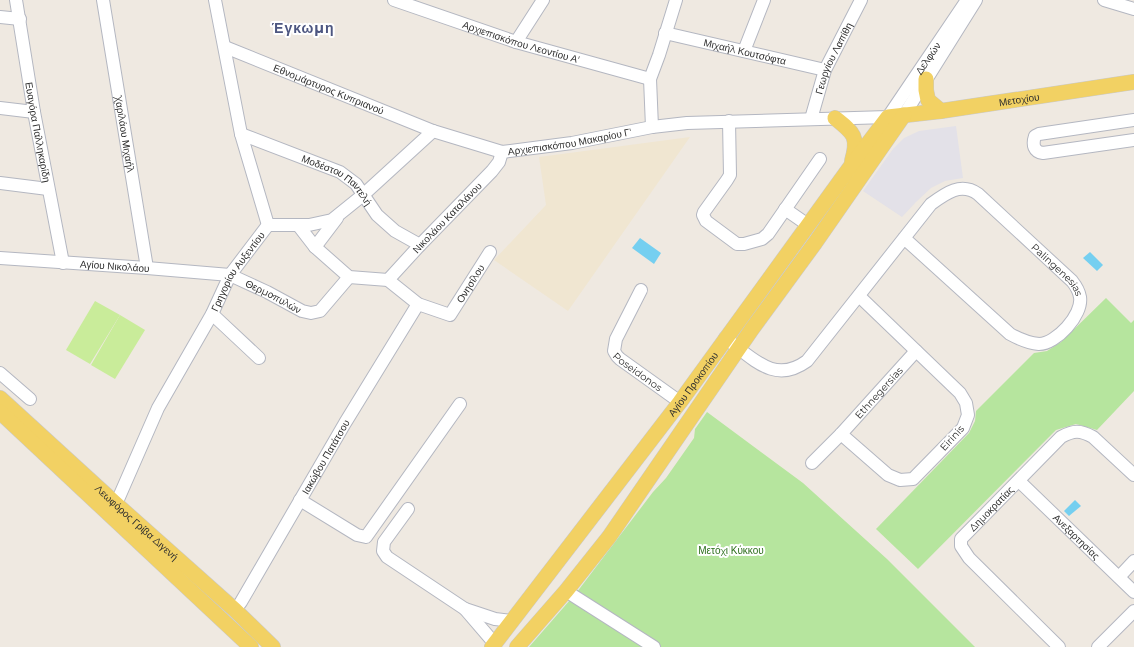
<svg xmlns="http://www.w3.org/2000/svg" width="1134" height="647" font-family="Montserrat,sans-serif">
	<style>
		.industrial { fill: #e3e1e8 }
		.education { fill: #f0e6d1 }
		.green { fill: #b6e59e }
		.pitch { fill: #c9ec9a }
		.water { fill: #75cff0 }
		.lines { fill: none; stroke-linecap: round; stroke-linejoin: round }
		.minor-casing { stroke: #b4b7c1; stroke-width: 14 }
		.major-casing { stroke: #c9c9c9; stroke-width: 16 }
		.minor { stroke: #fff; stroke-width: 12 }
		.major { stroke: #f2d163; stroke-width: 15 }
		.labels { text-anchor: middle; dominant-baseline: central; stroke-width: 4; stroke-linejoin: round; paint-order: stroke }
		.street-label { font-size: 10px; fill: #2e2e2e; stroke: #fff }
		.park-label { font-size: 10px; fill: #2c6e1b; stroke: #fff }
		.district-label { font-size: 14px; font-weight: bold; letter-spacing: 1px; fill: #4d5680; stroke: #fff }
	</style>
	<rect width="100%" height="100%" fill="#efe9e1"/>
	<!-- industrial -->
	<polygon class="industrial" points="956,126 963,178 945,181 931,188 916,202 902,217 863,191 893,149 904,138 919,131"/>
	<!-- education -->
	<polygon class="education" points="690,137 568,311 494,260 546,205 539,157"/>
	<!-- green -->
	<g class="green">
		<polygon points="1106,298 1131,323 1134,320 1134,391 1097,430 1076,424 1056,430 918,569 876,529 969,433 975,421 976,411 1034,353 1047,351 1061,342"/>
		<polygon points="707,412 803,483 887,559 975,647 529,647 577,592 653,492 666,478 694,438 695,429"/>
	</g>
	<!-- pitch -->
	<g class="pitch">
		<polygon points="95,301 120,315 90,364 66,350"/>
		<polygon points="120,315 145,330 115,379 91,365"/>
	</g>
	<!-- water -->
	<g class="water">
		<polygon points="640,238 661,253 654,264 632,248"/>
		<polygon points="1090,252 1103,265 1097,271 1083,258"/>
		<polygon points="1075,500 1081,506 1069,516 1064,511"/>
	</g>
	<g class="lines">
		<!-- minor casing -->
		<g class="minor-casing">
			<g id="minor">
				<path id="s1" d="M 16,0 L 34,112 L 63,263"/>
				<path id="s2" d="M 103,0 L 147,268"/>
				<polyline points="215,0 241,134 268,225"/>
				<path id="s3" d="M 394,0 L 516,42 L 650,79"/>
				<polyline points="1104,0 1134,9"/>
				<polyline points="0,17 20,19"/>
				<path id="s4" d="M 665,33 L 825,70"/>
				<polyline points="516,42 543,0"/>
				<path id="s5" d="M 225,47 L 433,131 L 502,152 L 572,143 L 652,127 L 687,123 L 888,117 L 967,0"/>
				<polyline points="744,51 764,0"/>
				<polyline points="0,108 34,112"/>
				<polyline points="904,115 976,0"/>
				<path id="s6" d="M 811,119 L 825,70 L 861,0"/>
				<path d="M 1134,120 L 1039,134 L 1035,136 C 1032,145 1034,152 1043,153 L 1134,140"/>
				<polyline points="729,121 730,175 727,180 704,212 703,215 706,221 737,244 744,244 762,239 768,234 820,159"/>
				<polyline points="652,127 650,79 659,55 676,0"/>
				<path id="s7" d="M 241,134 L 340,172 L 356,184 L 377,215 L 395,231 L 420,245"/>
				<polyline points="0,183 48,189"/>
				<polyline points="785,209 808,225"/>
				<polyline points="268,225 309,225 332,220 363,195 433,131"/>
				<path id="s8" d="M 298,225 L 315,247 L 349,277 L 388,280 L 418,304 L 450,315 L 490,252"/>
				<polyline points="315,247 337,218"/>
				<path id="s9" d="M 0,258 L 147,268 L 230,275 L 267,292 L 302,311 L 311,313 L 320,311 L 349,277"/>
				<path id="s10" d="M 388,280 L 420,245 L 492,171 L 499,162 L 502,152"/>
				<path id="s11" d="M 641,290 L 616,339 L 614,351 L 617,356 L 620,359 L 680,402"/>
				<polyline points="212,314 259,358"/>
				<path id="s12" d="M 725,338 C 753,358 774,385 807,361 L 931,204 C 946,193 961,182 978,194 L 1072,281 C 1076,286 1079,291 1080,297 C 1083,315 1056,344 1039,344 C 1028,343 1019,339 1010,334 L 904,238"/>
				<polyline points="0,373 30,399"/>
				<polyline points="841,434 888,475 900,480 913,479 963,428 968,415 966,403 960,393 859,296"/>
				<path id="s13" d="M 812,463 L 841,434 L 916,351"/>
				<path id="s14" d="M 1019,481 L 1134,592"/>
				<polyline points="300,500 357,535 366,537 460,404"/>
				<path id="s15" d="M 116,504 L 158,408 L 212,314 L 230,275 L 268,225"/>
				<polyline points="408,509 384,542 383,551 387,557 465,609 495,619 512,621"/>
				<polyline points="1119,577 1134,561"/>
				<polyline points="566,591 654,647"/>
				<polyline points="465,609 495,644"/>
				<path id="s16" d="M 235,610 L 241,602 L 345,423 L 418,304"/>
				<path id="s17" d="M 1059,647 L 969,558 L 961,546 L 961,539 L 1061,437 C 1074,430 1080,430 1093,437 L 1134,475"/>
				<polyline points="1098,647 1134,611"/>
			</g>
		</g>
		<!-- major casing -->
		<g class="major-casing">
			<g id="major">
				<polyline points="926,79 926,90 928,100 941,111"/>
				<path d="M 835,118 C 854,133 859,137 852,161"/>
				<path id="s18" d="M 0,398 L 116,504 L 235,610 L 273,647"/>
				<polyline points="0,412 251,647"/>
				<path id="s19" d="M 492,647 L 680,402 L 851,166 L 888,117 L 941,111 L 1134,82"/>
				<polyline points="517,647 566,591 609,537 752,329 815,243 904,115"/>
			</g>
		</g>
		<!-- minor -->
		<use href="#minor" class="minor"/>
		<!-- major -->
		<use href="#major" class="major"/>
	</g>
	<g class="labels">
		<!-- street labels -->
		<g class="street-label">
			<text stroke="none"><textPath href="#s3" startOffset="134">Αρχιεπισκόπου Λεοντίου Α'</textPath></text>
			<text stroke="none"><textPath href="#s4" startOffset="82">Μιχαήλ Κουτσόφτα</textPath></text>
			<text stroke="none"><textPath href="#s5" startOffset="756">Δελφών</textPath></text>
			<text stroke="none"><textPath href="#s6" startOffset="65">Γεωργίου Λαπίθη</textPath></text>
			<text stroke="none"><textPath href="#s5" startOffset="112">Εθνομάρτυρος Κυπριανού</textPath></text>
			<text stroke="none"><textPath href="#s19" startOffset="794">Μετοχίου</textPath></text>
			<text stroke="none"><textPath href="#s1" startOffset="134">Ευαγόρα Παλληκαρίδη</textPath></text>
			<text stroke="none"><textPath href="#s2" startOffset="136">Χαριλάου Μιχαήλ</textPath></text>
			<text stroke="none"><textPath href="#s5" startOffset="365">Αρχιεπισκόπου Μακαρίου Γ'</textPath></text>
			<text stroke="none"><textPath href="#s7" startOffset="108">Μοδέστου Παντελή</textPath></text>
			<text stroke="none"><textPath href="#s10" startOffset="86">Νικολάου Καταλάνου</textPath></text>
			<text stroke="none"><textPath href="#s9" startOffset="115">Αγίου Νικολάου</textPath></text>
			<text stroke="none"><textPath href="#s12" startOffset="456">Palingenesias</textPath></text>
			<text stroke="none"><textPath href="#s15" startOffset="263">Γρηγορίου Αυξεντίου</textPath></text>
			<text stroke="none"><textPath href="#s8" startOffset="222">Ονησίλου</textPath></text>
			<text stroke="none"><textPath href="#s9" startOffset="279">Θερμοπυλών</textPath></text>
			<text stroke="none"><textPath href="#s11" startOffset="99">Poseidonos</textPath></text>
			<text stroke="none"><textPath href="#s19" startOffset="331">Αγίου Προκοπίου</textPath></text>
			<text stroke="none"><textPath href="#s13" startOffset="97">Ethnegersias</textPath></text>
			<text transform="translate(952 438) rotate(-48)">Eirinis</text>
			<text stroke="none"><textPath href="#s16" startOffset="178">Ιακώβου Πατάτσου</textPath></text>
			<text stroke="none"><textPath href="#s17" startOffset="191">Δημοκρατίας</textPath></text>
			<text stroke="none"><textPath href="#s18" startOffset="185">Λεωφόρος Γρίβα Διγενή</textPath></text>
			<text stroke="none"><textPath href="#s14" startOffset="80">Ανεξαρτησίας</textPath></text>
		</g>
		<!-- park labels -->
		<g class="park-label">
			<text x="731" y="550">Μετόχι Κύκκου</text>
		</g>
		<!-- district labels -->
		<g class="district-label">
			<text x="303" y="28">Έγκωμη</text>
		</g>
	</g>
</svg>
